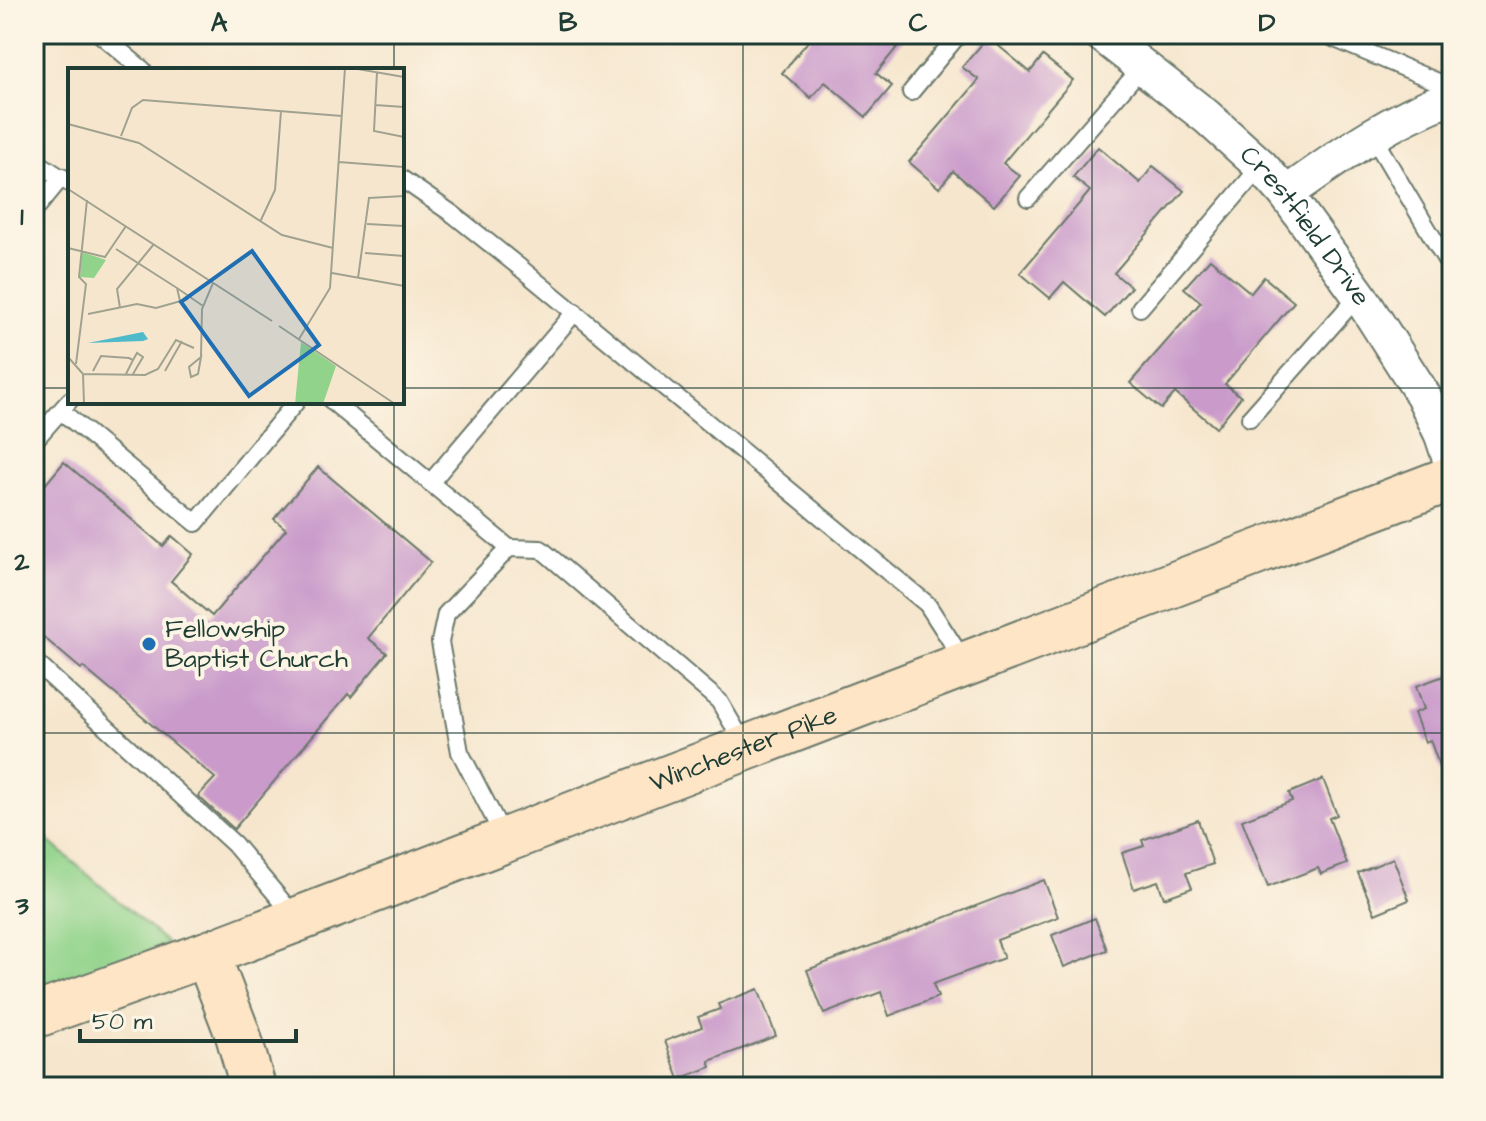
<svg xmlns="http://www.w3.org/2000/svg" width="1486" height="1121" font-family="'Architects Daughter',sans-serif">
	<style>
		.green { fill: #91d38b; stroke: #588860; stroke-width: 2 }
		.building { fill: #c99aca }
		.lines { fill: none; stroke-linecap: round; stroke-linejoin: round }
		.lane-casing { stroke: #6a786a; stroke-width: 20 }
		.street-casing { stroke: #6a786a; stroke-width: 38 }
		.secondary-casing { stroke: #6a786a; stroke-width: 48 }
		.lane { stroke: #fff; stroke-width: 16 }
		.street { stroke: #fff; stroke-width: 34 }
		.secondary { stroke: #fde5c5; stroke-width: 44 }
		.grid { fill: none; stroke: #1f3d34; stroke-width: 2; stroke-opacity: 0.55 }
		.poi-dot { fill: #1f6fb2; stroke: #fcf5e5; stroke-width: 3 }
		.labels { text-anchor: middle; dominant-baseline: central; stroke-width: 8; stroke-linejoin: round; paint-order: stroke }
		.street-label { font-size: 26px; fill: #1f3d34; stroke: #fcf5e5 }
		.poi-label { font-size: 26px; fill: #1f3d34; stroke: #fcf5e5; text-anchor: start }
		.inset-road { fill: none; stroke: #a0a290; stroke-width: 2 }
		.view { fill: #1f6fb2; fill-opacity: 0.15; stroke: #1f6fb2; stroke-width: 4 }
		.inset-edge { fill: none; stroke: #1f3d34; stroke-width: 4 }
		.neatline { fill: none; stroke: #1f3d34; stroke-width: 3 }
		.grid-label { font-size: 26px; text-anchor: middle; font-weight: bold; fill: #1f3d34 }
	</style>
	<rect width="100%" height="100%" fill="#fcf5e5"/>
	<filter id="ink" filterUnits="userSpaceOnUse"><feTurbulence type="fractalNoise" baseFrequency=".0125" numOctaves="2"/><feDisplacementMap in="SourceGraphic" scale="16" xChannelSelector="R" yChannelSelector="G"/><feConvolveMatrix kernelMatrix="1 2 1 2 8 2 1 2 1" color-interpolation-filters="sRGB"/></filter>
	<filter id="wash" filterUnits="userSpaceOnUse"><feTurbulence type="fractalNoise" baseFrequency=".006" numOctaves="4" result="noise"/><feDisplacementMap in="SourceGraphic" scale="32" xChannelSelector="R" yChannelSelector="G"/><feGaussianBlur stdDeviation="1.8" result="paint"/><feColorMatrix in="noise" values="0 0 0 0 0 0 0 0 0 0 0 0 0 0 0 0 0 1.4 0 .05"/><feComposite in="paint" operator="in"/></filter>
	<g filter="url(#wash)">
		<rect width="100%" height="100%" fill="#f6e6ce"/>
		<!-- green -->
		<polygon class="green" points="34,828 168,944 34,994"/>
		<g id="blocks">
			<!-- building -->
			<g class="building">
				<polygon points="814,34 908,34 876,73 892,86 866,117 825,82 811,98 782,73"/>
				<polygon points="988,37 1030,72 1043,56 1073,80 1003,163 1020,176 994,206 953,171 939,188 909,162 979,80 962,67"/>
				<polygon points="1098,147 1140,183 1153,166 1184,191 1114,273 1131,287 1105,317 1064,282 1050,298 1020,273 1090,191 1073,177"/>
				<polygon points="1210,259 1251,293 1264,277 1294,302 1225,384 1241,397 1216,428 1175,393 1161,409 1130,383 1201,302 1184,288"/>
				<polygon points="64,462 163,546 172,536 193,554 171,581 212,616 286,529 274,519 318,467 431,562 368,638 387,653 351,697 348,694 234,829 198,796 215,778 83,667 81,669 34,629 34,498"/>
				<polygon points="1452,673 1452,793 1449,793 1430,740 1425,742 1414,713 1424,709 1416,686"/>
				<polygon points="1323,779 1337,815 1329,818 1347,864 1321,874 1318,868 1268,887 1242,820 1292,801 1289,793"/>
				<polygon points="1198,820 1213,864 1186,873 1192,888 1164,898 1158,881 1134,889 1122,853 1144,846 1142,840"/>
				<polygon points="1393,858 1409,900 1375,914 1358,873"/>
				<polygon points="1044,880 1058,917 997,940 1004,958 933,984 938,997 889,1016 881,992 824,1014 807,970"/>
				<polygon points="1095,918 1107,950 1064,967 1052,935"/>
				<polygon points="758,989 776,1036 709,1061 711,1067 679,1079 665,1041 702,1027 698,1017 720,1009 718,1004"/>
			</g>
		</g>
	</g>
	<g filter="url(#ink)">
		<use href="#blocks" fill-opacity="0" stroke="#6a786a" stroke-width="2"/>
		<g class="lines">
			<!-- lane casing -->
			<g class="lane-casing">
				<g id="lane">
					<polyline points="100,34 143,70"/>
					<polyline points="1333,38 1452,88"/>
					<polyline points="911,92 959,34"/>
					<polyline points="1372,135 1452,270"/>
					<polyline points="34,160 69,183"/>
					<polyline points="402,179 454,215 518,266 927,604 965,663"/>
					<polyline points="1028,198 1143,66"/>
					<polyline points="34,211 62,177"/>
					<polyline points="1140,308 1261,166"/>
					<polyline points="333,402 509,548"/>
					<polyline points="61,411 196,523 296,402"/>
					<polyline points="1250,418 1359,295"/>
					<polyline points="34,441 70,400"/>
					<polyline points="430,483 575,312"/>
					<polyline points="34,661 234,844 296,918"/>
					<polyline points="505,839 460,752 440,642 446,614 509,548 541,549 719,701 746,747"/>
				</g>
			</g>
			<!-- street casing -->
			<g class="street-casing">
				<g id="street">
					<path id="s1" d="M 1101,34 L 1207,117 L 1261,166 L 1286,194 L 1359,295 L 1423,395 L 1442,435 L 1452,465"/>
					<path d="M 1286,194 C 1341,155 1387,121 1452,97"/>
				</g>
			</g>
			<!-- secondary casing -->
			<g class="secondary-casing">
				<g id="secondary">
					<polyline points="207,954 238,1035 253,1087"/>
					<path id="s2" d="M 34,1016 L 207,954 L 1452,478"/>
				</g>
			</g>
			<!-- lane -->
			<use href="#lane" class="lane"/>
			<!-- street -->
			<use href="#street" class="street"/>
			<!-- secondary -->
			<use href="#secondary" class="secondary"/>
		</g>
	</g>
	<!-- grid -->
	<path class="grid" d="M 394,34 L 394,70M 743,34 L 743,1087M 1092,34 L 1092,1087M 34,388 L 70,388M 402,388 L 1452,388M 394,402 L 394,1087M 34,733 L 1452,733"/>
	<!-- markers -->
	<circle class="poi-dot" cx="149" cy="644" r="8"/>
	<g class="labels">
		<!-- street labels -->
		<g class="street-label">
			<text stroke="none"><textPath href="#s1" startOffset="282">Crestfield Drive</textPath></text>
			<text stroke="none"><textPath href="#s2" startOffset="758">Winchester Pike</textPath></text>
		</g>
		<!-- poi labels -->
		<g class="poi-label">
			<text x="165" y="629">Fellowship<tspan x="165" dy="30">Baptist Church</tspan></text>
		</g>
	</g>
	<!-- overview -->
	<g transform="translate(68 68)">
		<rect width="336" height="336" fill="#f6e6ce"/>
		<path d="M 14,184 L 38,192 L 26,210 L 12,209 ZM 233,274 L 268,298 L 255,336 L 227,336 Z" fill="#91d38b"/>
		<path d="M 75,264 L 80,271 L 75,273 L 20,275 Z" fill="#4fbbca"/>
		<path class="inset-road" d="M 284,0 L 336,9M 309,4 L 306,63 L 336,69M 307,37 L 336,39M 0,56 L 71,75 L 214,167 L 265,180M 53,68 L 64,40 L 75,32 L 274,48M 271,94 L 336,99M 0,121 L 204,253M 192,154 L 207,122 L 213,43M 299,156 L 336,158M 0,180 L 37,189 L 58,158M 48,181 L 109,220 L 112,233M 297,185 L 336,188M 264,205 L 336,218M 290,210 L 301,130 L 336,128M 109,220 L 135,238M 52,240 L 49,221 L 86,176M 20,246 L 69,236 L 88,240 L 120,231M 211,258 L 327,336M 231,271 L 262,220 L 277,0M 0,289 L 15,306 L 16,336M 133,289 L 134,241 L 145,215M 133,289 L 130,306 L 123,309 L 121,299 ZM 8,296 L 18,216 L 11,209 L 19,132M 25,303 L 33,288 L 61,290 L 65,292 L 58,306M 97,303 L 114,273M 15,306 L 77,307 L 90,301 L 108,272 L 126,280M 65,306 L 75,289 L 69,285 L 65,292"/>
		<path class="view" d="M 184,183 L 251,277 L 181,328 L 113,234 Z"/>
		<rect width="336" height="336" class="inset-edge"/>
	</g>
	<!-- margin -->
	<rect width="1486" height="1121" fill="none" stroke="#fcf5e5" stroke-width="88"/>
	<!-- scale -->
	<path d="M80 1029v12h216v-12" fill="none" stroke="#1f3d34" stroke-width="4"/>
	<text x="92" y="1029" font-size="24" fill="#1f3d34" stroke="#fcf5e5" stroke-width="6" paint-order="stroke">50 m</text>
	<rect x="44" y="44" width="1398" height="1033" class="neatline"/>
	<g class="grid-label">
		<text x="219" y="31">A</text>
		<text x="568" y="31">B</text>
		<text x="918" y="31">C</text>
		<text x="1267" y="31">D</text>
		<text x="22" y="225">1</text>
		<text x="22" y="570">2</text>
		<text x="22" y="914">3</text>
	</g>
</svg>
